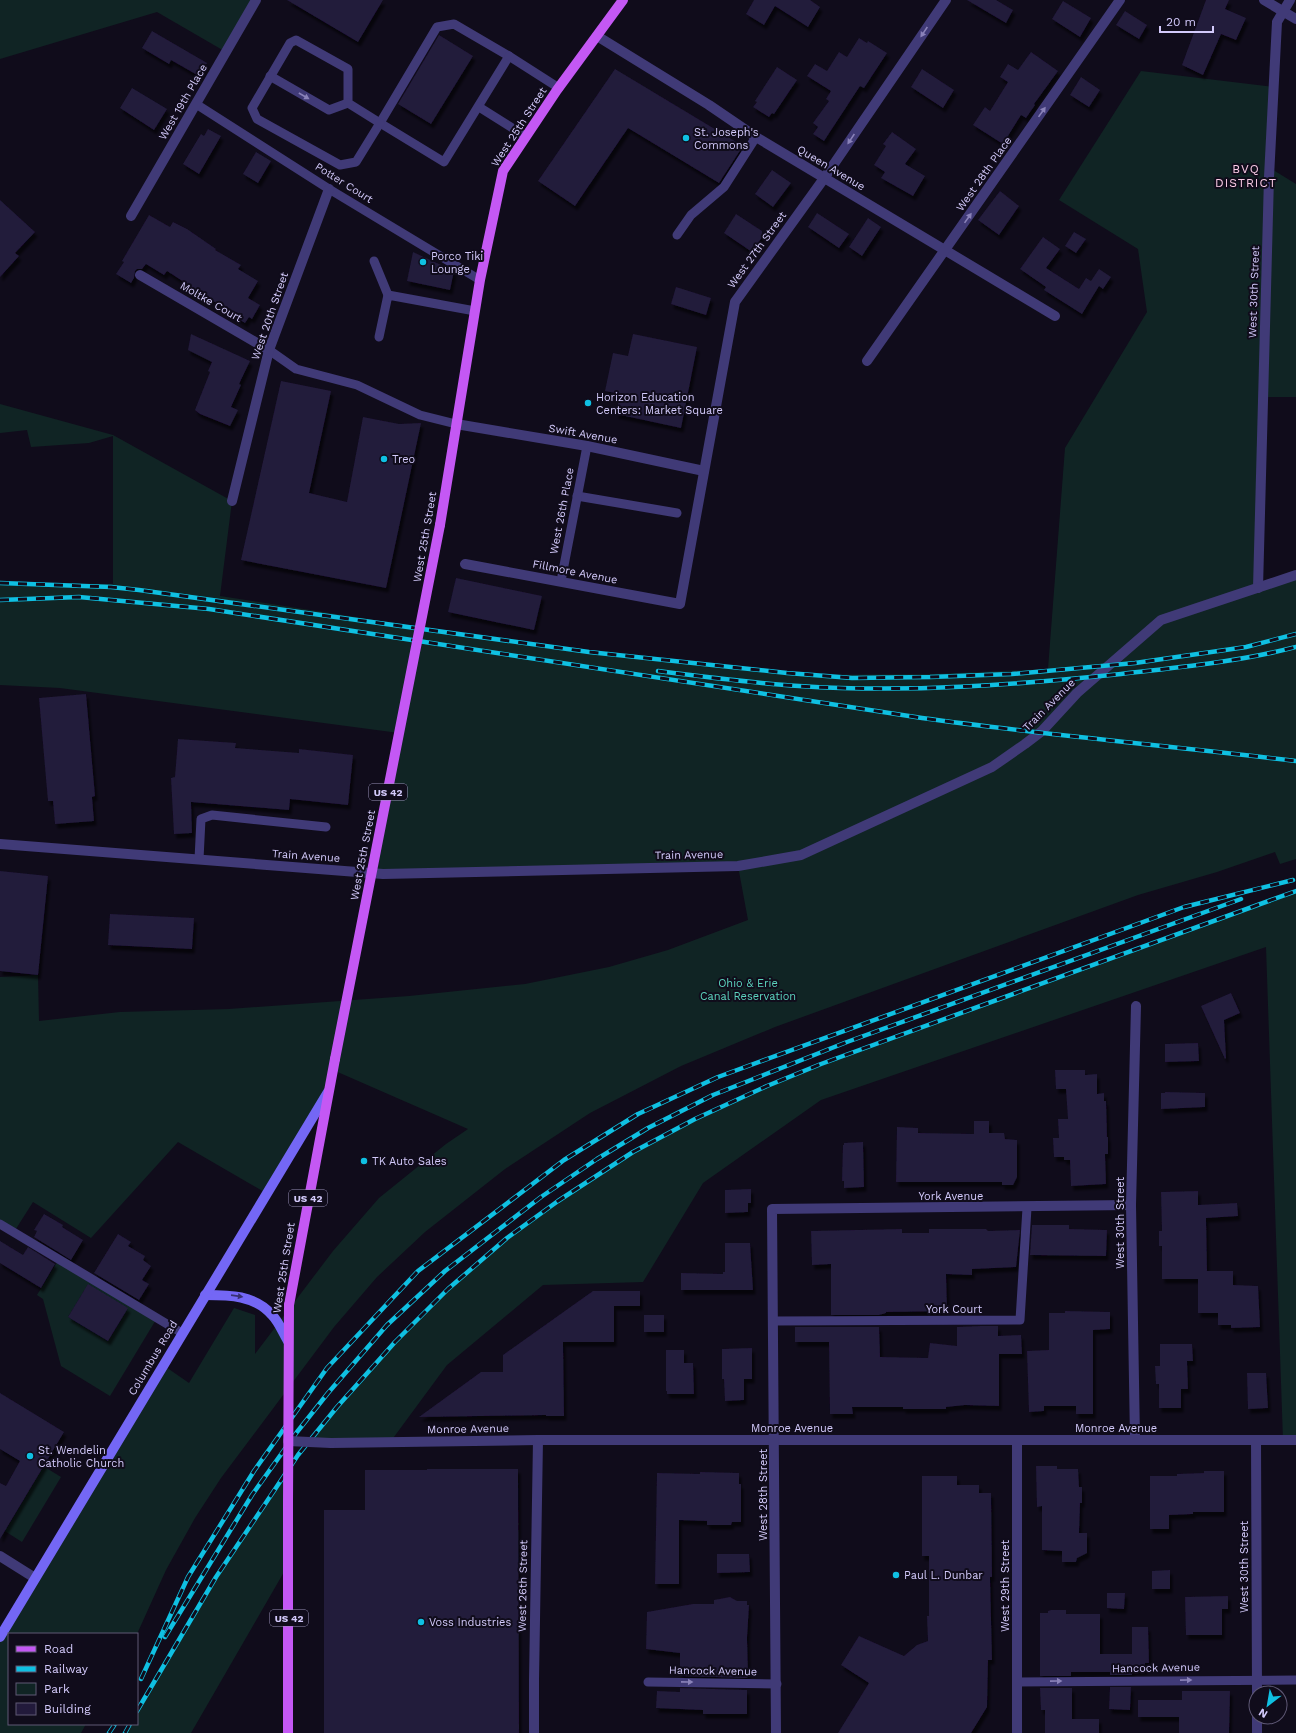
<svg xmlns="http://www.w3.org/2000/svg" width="1296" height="1733" font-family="'Work Sans',sans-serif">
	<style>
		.green { fill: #102424; fill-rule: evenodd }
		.building { fill: #221a3b; filter: url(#shadow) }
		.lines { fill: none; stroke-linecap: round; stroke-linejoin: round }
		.lane { stroke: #403a77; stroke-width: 9 }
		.street { stroke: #403a77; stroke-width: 10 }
		.secondary { stroke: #7467f5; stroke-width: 10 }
		.primary { stroke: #c458f4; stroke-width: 10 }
		.rail-casing { stroke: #0fc0e2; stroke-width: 4.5 }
		.rail { stroke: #100c1b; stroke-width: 3; stroke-dasharray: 9; stroke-linecap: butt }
		.street-bridge { stroke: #403a77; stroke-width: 10 }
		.primary-bridge { stroke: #c458f4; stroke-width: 10 }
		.oneway { fill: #8a82b9 }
		.oneway2 { fill: #383072 }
		.poi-dot { fill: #0fc0e2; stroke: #100c1b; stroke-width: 1.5 }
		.labels { text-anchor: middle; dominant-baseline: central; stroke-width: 4; stroke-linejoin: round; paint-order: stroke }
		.shield { fill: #100c1b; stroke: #9891b8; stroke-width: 1 }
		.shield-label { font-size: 10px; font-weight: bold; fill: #d3cafb }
		.street-label { font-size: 11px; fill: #d3cafb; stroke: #100c1b }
		.poi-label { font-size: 11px; fill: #d3cafb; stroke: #100c1b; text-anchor: start }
		.park-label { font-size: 11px; fill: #5cd5bf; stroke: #100c1b }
		.neighbourhood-label { font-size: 12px; letter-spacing: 1px; fill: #fccce7; stroke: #100c1b }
	</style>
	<defs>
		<filter id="shadow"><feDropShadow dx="2.5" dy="4.5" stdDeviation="1" flood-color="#0009"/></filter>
	</defs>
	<rect width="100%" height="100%" fill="#100c1b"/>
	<!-- green -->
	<g class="green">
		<polygon points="0,0 256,0 226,52 157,12 0,59"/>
		<polygon points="1141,71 1274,87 1270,168 1296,184 1296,397 1264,397 1258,588 1296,575 1296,859 1280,864 1275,852 1217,872 1138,895 775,1027 681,1066 590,1113 505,1169 425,1232 377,1277 334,1327 221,1478 195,1518 166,1570 137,1634 9,1634 9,1724 86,1724 81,1733 0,1733 0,1637 163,1365 189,1383 234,1308 255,1315 255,1354 333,1251 379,1198 446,1144 468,1129 333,1070 328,1092 266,1193 178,1142 91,1238 33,1202 14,1232 0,1224 0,977 38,975 39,1021 120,1012 229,1009 409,996 525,984 609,967 668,950 748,920 738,866 371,873 399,733 60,688 0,685 0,583 113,584 113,436 89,443 31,447 27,430 0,433 0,404 113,435 232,501 220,596 549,647 663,661 803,675 933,674 1048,669 1065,448 1147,312 1138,249 1059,200"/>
		<path d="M 1296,891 L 1296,1440 L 1283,1440 L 1266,947 L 821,1100 L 703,1183 L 643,1282 L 543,1285 L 447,1365 L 391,1441 L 308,1442 C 403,1326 504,1228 633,1152 C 693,1117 757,1090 821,1064 Z"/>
		<path d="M 59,1259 L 157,1318 L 110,1396 L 61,1366 L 43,1299 L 37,1295 ZM 84,1291 L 124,1315 L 108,1341 L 68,1317 Z"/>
		<polygon points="43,1466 61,1477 22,1542 0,1528 0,1524 7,1528"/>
		<polygon points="288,1469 288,1565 191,1733 125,1733 130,1724 137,1724 137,1711 215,1577"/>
	</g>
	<!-- building -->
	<g class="building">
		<polygon points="287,0 383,0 358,42"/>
		<polygon points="754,0 810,0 820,7 808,27 775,6 764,25 746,14"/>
		<polygon points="967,0 996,0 1013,10 1006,23"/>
		<polygon points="1206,0 1229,0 1225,9 1246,18 1236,40 1221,34 1203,75 1182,65"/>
		<polygon points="1063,1 1091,18 1080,37 1052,19"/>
		<polygon points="1125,11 1147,25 1139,39 1116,25"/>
		<polygon points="152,31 207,63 199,76 171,60 169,64 142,48"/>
		<polygon points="439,35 473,56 431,124 398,104"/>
		<polygon points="859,38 867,43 868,41 887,53 864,88 860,86 824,141 813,134 818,127 813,123 829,101 826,99 831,91 807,76 815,64 827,71 839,52 847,57"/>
		<polygon points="1031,52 1058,71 1034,104 1035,105 1026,118 1021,115 1003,144 973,125 985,107 990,111 1008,82 1000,77 1008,64 1018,70"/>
		<polygon points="777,67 797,80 774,114 772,113 769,117 753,107 757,102 755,101"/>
		<polygon points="615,69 743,146 719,183 628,128 575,206 538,181"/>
		<polygon points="922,69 954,90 943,108 911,87"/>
		<polygon points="1081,77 1100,90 1089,107 1070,95"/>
		<polygon points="132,88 167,109 154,130 120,108"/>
		<polygon points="208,129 221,136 199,174 183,164 201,134 204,136"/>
		<polygon points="892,132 916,149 905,164 925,176 913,196 881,178 885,172 874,165 886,146 883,144"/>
		<polygon points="256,152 271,161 258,183 243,174"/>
		<polygon points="772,170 791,183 773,207 755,194"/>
		<polygon points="1000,191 1019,206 999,235 978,220"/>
		<polygon points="0,200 35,232 15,253 19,256 0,277"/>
		<polygon points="817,213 849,234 839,248 808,227"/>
		<polygon points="736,214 762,231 762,237 752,252 724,233"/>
		<polygon points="149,215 170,227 173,222 187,229 216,249 215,250 241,265 238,269 258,281 248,298 260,305 252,319 249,317 245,323 220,308 221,306 167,271 164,275 146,264 142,269 137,269 135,271 134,278 131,283 116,274 124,262 122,261"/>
		<polygon points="868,218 881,227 862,256 849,247"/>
		<polygon points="1074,232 1086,239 1076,253 1065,246"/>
		<polygon points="1043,237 1060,249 1046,268 1079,289 1086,278 1091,281 1099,269 1111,277 1103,289 1099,286 1082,314 1044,290 1046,287 1020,269"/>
		<polygon points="413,252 454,271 450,290 407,281"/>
		<polygon points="676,287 711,298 706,315 671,304"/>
		<polygon points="191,334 250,361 239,384 241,385 231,407 238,410 230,426 200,414 195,410 210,372 208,371 212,362 188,350"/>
		<polygon points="633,334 697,347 681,428 616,414 620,394 605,391 613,353 628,356"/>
		<polygon points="281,381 331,391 309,493 347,502 363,417 399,424 421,423 386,588 241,560"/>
		<polygon points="456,578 542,596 534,630 448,612"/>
		<polygon points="86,694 95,796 92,797 94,821 55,824 53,801 48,801 39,698"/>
		<polygon points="178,739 236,743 235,748 299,753 299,749 353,755 348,805 290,799 289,810 191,802 192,833 174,834 171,778 175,777"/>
		<polygon points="0,871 48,876 38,975 0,971"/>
		<polygon points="110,914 194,918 192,949 108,945"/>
		<polygon points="1231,993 1240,1013 1224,1020 1226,1058 1225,1059 1201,1006"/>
		<polygon points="1198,1043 1199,1061 1165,1062 1165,1044"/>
		<polygon points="1055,1070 1085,1070 1085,1075 1097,1074 1097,1094 1104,1093 1104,1101 1106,1101 1107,1137 1108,1137 1108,1154 1105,1154 1106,1184 1071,1186 1070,1160 1064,1160 1064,1157 1054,1157 1053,1138 1059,1138 1058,1119 1068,1119 1066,1089 1056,1089"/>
		<polygon points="1165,1092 1205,1093 1205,1107 1161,1109 1161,1093 1165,1093"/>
		<polygon points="974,1121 989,1121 989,1133 1004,1133 1005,1139 1017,1140 1017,1177 1013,1185 1002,1185 1002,1182 896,1182 897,1127 918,1128 918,1133 974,1134"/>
		<polygon points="863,1142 864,1187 844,1188 844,1181 842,1181 843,1145 844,1145 844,1143"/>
		<polygon points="751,1189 751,1203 748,1203 748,1212 725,1213 725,1190"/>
		<polygon points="1198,1191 1198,1205 1237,1203 1238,1216 1206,1218 1207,1271 1233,1271 1233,1285 1258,1286 1260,1327 1231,1328 1231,1325 1218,1325 1218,1313 1198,1313 1198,1279 1162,1279 1162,1246 1159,1246 1159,1231 1162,1231 1161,1192"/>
		<polygon points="44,1214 63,1225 62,1227 83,1240 71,1260 34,1237 37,1231 34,1230"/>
		<polygon points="1032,1225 1069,1225 1069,1229 1107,1230 1106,1256 1030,1255"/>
		<polygon points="902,1229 902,1233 929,1233 929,1229 986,1229 988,1231 1020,1230 1016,1267 972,1269 972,1275 946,1274 947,1311 886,1312 886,1313 879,1315 831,1315 831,1264 812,1265 811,1231"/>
		<polygon points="118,1234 131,1242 128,1246 145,1256 143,1260 151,1266 142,1280 149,1284 139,1300 94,1273"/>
		<polygon points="0,1241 23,1255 28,1247 55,1264 41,1288 0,1263"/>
		<polygon points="725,1243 750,1243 753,1290 681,1290 681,1273 723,1274 723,1272 725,1272"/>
		<polygon points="88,1284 128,1308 108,1341 68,1317"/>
		<polygon points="593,1291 640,1291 640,1306 614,1306 614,1342 563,1342 564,1416 546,1416 546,1415 419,1417 481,1372 503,1372 503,1355"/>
		<polygon points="1065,1311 1110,1312 1110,1329 1093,1330 1093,1414 1076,1414 1076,1406 1044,1406 1044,1411 1029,1412 1027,1351 1049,1350 1049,1313 1065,1313"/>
		<rect x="644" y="1315" width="20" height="17"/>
		<polygon points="981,1326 998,1326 998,1336 1021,1335 1022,1354 999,1354 999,1406 965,1405 946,1407 946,1409 903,1409 903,1407 852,1407 853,1414 830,1414 829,1342 795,1342 795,1327 879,1327 880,1357 928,1358 930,1343 957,1346 957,1327"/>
		<polygon points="1160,1344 1192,1344 1193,1361 1187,1361 1188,1389 1181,1389 1181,1408 1159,1408 1159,1384 1156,1384 1155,1366 1160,1366"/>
		<polygon points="752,1348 752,1379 744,1379 744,1400 725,1401 724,1379 722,1379 722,1349"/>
		<polygon points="666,1350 684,1350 684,1363 693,1363 694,1394 667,1394 667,1391 666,1391"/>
		<polygon points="1247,1373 1266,1373 1268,1408 1248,1409"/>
		<polygon points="0,1393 64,1432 0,1539 0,1483 6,1486 20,1461 0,1449"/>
		<polygon points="1036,1466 1057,1466 1057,1469 1078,1469 1079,1487 1082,1487 1082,1503 1080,1503 1079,1533 1087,1533 1087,1553 1077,1558 1076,1562 1062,1562 1062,1551 1042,1550 1042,1506 1037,1507"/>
		<polygon points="427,1469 518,1469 519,1733 324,1733 324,1510 365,1510 365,1470 427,1470"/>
		<polygon points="1204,1471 1224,1471 1224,1512 1193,1512 1193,1514 1169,1515 1169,1529 1150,1529 1150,1476 1177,1476 1177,1474 1204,1473"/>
		<polygon points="700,1472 739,1473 739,1484 741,1484 741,1522 732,1522 731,1525 707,1525 707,1521 679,1520 679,1584 655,1584 657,1473 700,1474"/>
		<polygon points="922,1476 957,1476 957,1485 979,1485 979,1493 991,1493 992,1577 990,1577 992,1660 988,1660 987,1707 971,1733 838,1733 869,1683 841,1665 859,1636 904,1656 917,1645 928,1641 927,1616 929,1616 929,1556 922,1556"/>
		<polygon points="717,1554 749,1554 750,1572 717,1573"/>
		<polygon points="1170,1570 1170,1589 1152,1589 1152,1571"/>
		<polygon points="1107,1593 1125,1593 1124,1609 1107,1608"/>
		<polygon points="1228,1596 1228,1609 1222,1609 1222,1635 1186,1635 1185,1597"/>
		<polygon points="730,1597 737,1601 747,1601 747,1605 749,1605 747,1638 748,1676 747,1678 680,1676 680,1653 646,1649 647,1612 693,1604 714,1604 714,1600"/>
		<polygon points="1051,1610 1066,1610 1066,1614 1100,1614 1100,1654 1132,1654 1132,1627 1148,1627 1149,1663 1145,1663 1145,1670 1132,1671 1132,1675 1110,1675 1110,1672 1071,1672 1071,1676 1040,1676 1040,1613 1048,1613 1048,1611"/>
		<polygon points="1110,1687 1131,1687 1130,1710 1109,1709"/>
		<polygon points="680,1688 747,1690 747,1714 703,1714 703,1710 656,1708 657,1691 680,1692"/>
		<polygon points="1040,1688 1072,1688 1072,1719 1099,1719 1099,1733 1045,1733 1045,1710 1041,1710"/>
		<polygon points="1182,1691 1230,1691 1229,1733 1179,1733 1179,1717 1138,1717 1138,1700 1182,1700"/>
	</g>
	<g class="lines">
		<!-- lane -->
		<g class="lane">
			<polygon points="454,24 509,56 444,162 380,123 437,27"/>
			<polygon points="296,40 348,69 348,103 380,123 356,162 340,165 257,119 252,108 290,43"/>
			<polyline points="509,56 559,88"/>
			<polyline points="270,76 329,110 348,103"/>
			<polyline points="196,104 329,189 480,280"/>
			<polyline points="479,107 525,136"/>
			<polyline points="677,235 691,215 724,187 756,137"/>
			<polyline points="374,261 388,295"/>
			<polyline points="379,337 388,295 475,311"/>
			<polyline points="269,350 296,369 357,385 420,415 456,424"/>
			<polyline points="577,496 677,513"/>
			<polyline points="561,581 587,446"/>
			<polyline points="199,859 201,819 212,815 326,827"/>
			<polyline points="0,1224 182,1333"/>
			<polyline points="774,1321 1020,1320 1027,1208"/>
			<polyline points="648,1682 777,1684"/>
			<polyline points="1017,1682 1296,1680"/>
		</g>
		<!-- street -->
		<g class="street">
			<polyline points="1264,0 1296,19"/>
			<polyline points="597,36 709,105 756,137 1055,316"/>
			<polyline points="131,216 256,0"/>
			<polyline points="140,275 269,350"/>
			<polyline points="867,361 1120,0"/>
			<polyline points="456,424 587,446 704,471"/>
			<polyline points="232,501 269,350 329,189"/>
			<polyline points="465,564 680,604 735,302 825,177 946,0"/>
			<polyline points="1258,588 1269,177 1277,22 1290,0"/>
			<polyline points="0,844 383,874 738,866 801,855 992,767 1025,744 1042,731 1077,693 1161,620 1296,575"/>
			<polyline points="1017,1440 1017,1733"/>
			<polyline points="1135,1440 1131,1205 1136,1006"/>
			<polyline points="1256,1440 1257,1693"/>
			<polyline points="331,1443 538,1440 1296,1440"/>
			<polyline points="0,1556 35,1578"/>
			<polyline points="1257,1717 1257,1733"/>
			<polyline points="534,1733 534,1680 538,1440"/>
			<polyline points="776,1733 772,1209 1131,1205"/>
		</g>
		<!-- secondary -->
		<g class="secondary">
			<path d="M 205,1295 C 229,1295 255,1295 272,1315 C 279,1322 283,1333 288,1341"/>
			<polyline points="0,1637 328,1092"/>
		</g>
		<!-- primary -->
		<g class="primary">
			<polyline points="440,525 480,280 503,171 557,90 623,0"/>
			<polyline points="289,1305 335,1059"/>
			<polyline points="288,1733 288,1502"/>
		</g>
		<!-- rail casing -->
		<g class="rail-casing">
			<g id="rail">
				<polyline points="0,583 111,587 139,590 589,652 787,673 852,678 930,677 1012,674 1135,663 1246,647 1296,634"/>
				<path d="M 0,600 L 79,597 L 209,609 L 922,718 C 1046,735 1171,746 1296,761"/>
				<path d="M 658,671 C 705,677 752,683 799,686 C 907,693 1014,685 1121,674 C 1180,667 1238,662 1296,647"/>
				<polyline points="165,1637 252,1495 297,1432 328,1393 387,1325 445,1271 541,1197 597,1159 648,1128 713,1095 847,1042 1241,899"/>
				<polyline points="141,1679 188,1577 254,1471 327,1368 418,1271 564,1160 638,1114 718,1077 1184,907 1293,880"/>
				<polyline points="137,1711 216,1577 298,1455 337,1407 395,1342 448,1289 507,1238 558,1201 633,1152 695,1119 767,1086 821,1064 1296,891"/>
				<polyline points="109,1733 115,1724"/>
				<polyline points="125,1733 130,1724"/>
			</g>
		</g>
		<!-- rail -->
		<use href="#rail" class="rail"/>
		<!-- street-bridge -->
		<polyline class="street-bridge" points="288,1441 331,1443"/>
		<!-- primary-bridge -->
		<g class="primary-bridge">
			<polyline points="335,1059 440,525"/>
			<polyline points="288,1502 289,1305"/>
		</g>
	</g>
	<!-- one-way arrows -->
	<defs><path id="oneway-solid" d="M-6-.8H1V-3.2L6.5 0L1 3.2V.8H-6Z"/></defs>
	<g class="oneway">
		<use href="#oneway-solid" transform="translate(924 32) rotate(124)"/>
		<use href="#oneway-solid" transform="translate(304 96) rotate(30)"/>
		<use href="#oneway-solid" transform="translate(1042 112) rotate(-55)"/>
		<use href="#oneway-solid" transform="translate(851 139) rotate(124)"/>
		<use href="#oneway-solid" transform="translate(968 218) rotate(-55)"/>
		<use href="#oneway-solid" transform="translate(1186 1680) rotate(-1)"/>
		<use href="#oneway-solid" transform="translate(1056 1681) rotate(-1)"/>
		<use href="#oneway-solid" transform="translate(687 1682) rotate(1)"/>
	</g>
	<use class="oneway2" href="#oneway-solid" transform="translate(237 1296) rotate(8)"/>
	<!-- markers -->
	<g class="poi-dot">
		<circle cx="686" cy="138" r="4"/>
		<circle cx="423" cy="262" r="4"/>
		<circle cx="588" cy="403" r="4"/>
		<circle cx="384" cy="459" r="4"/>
		<circle cx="364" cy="1161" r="4"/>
		<circle cx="30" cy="1456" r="4"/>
		<circle cx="896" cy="1575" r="4"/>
		<circle cx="421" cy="1622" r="4"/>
	</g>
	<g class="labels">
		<!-- shield labels -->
		<g class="shield">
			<rect x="369" y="784" width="38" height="16" rx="3"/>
			<rect x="289" y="1190" width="38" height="16" rx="3"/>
			<rect x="270" y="1610" width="38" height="16" rx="3"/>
		</g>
		<g class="shield-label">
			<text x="388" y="792">US 42</text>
			<text x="308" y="1198">US 42</text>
			<text x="289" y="1618">US 42</text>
		</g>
		<!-- street labels -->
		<g class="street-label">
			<text transform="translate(183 102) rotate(-60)">West 19th Place</text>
			<text transform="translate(519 127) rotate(-57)">West 25th Street</text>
			<text transform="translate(831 168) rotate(31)">Queen Avenue</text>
			<text transform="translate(984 174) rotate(-55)">West 28th Place</text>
			<text transform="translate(344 183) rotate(32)">Potter Court</text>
			<text transform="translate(757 250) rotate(-54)">West 27th Street</text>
			<text transform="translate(1254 292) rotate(-88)">West 30th Street</text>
			<text transform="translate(211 302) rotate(30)">Moltke Court</text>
			<text transform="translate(270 316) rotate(-71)">West 20th Street</text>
			<text transform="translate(583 434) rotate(10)">Swift Avenue</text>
			<text transform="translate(562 511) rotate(-79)">West 26th Place</text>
			<text transform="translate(425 537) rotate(-80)">West 25th Street</text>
			<text transform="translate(575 572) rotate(11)">Fillmore Avenue</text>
			<text transform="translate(1049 705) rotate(-45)">Train Avenue</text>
			<text transform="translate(363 855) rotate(-79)">West 25th Street</text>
			<text transform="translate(689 855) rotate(-1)">Train Avenue</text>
			<text transform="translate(306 856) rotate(4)">Train Avenue</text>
			<text x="951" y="1196">York Avenue</text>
			<text transform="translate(1120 1223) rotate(-90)">West 30th Street</text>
			<text transform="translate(284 1268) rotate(-81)">West 25th Street</text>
			<text x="954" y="1309">York Court</text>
			<text transform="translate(153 1358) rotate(-59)">Columbus Road</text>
			<text x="792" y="1428">Monroe Avenue</text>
			<text x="1116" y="1428">Monroe Avenue</text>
			<text transform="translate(468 1429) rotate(-1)">Monroe Avenue</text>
			<text transform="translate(763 1495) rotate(-90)">West 28th Street</text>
			<text transform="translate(1244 1567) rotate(-90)">West 30th Street</text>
			<text transform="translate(523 1586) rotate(-89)">West 26th Street</text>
			<text transform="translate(1005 1586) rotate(-90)">West 29th Street</text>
			<text transform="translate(1156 1668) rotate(-1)">Hancock Avenue</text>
			<text transform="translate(713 1671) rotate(1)">Hancock Avenue</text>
		</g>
		<!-- poi labels -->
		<g class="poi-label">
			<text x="694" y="132">St. Joseph's<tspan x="694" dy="13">Commons</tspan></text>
			<text x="431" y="256">Porco Tiki<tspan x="431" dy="13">Lounge</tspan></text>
			<text x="596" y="397">Horizon Education<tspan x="596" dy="13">Centers: Market Square</tspan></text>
			<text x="392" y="459">Treo</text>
			<text x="372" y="1161">TK Auto Sales</text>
			<text x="38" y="1450">St. Wendelin<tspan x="38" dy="13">Catholic Church</tspan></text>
			<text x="904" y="1575">Paul L. Dunbar</text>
			<text x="429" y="1622">Voss Industries</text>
		</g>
		<!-- park labels -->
		<g class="park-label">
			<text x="748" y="983">Ohio &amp; Erie<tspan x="748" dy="13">Canal Reservation</tspan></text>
		</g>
		<!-- neighbourhood labels -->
		<g class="neighbourhood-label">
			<text x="1246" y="169">BVQ<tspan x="1246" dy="14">DISTRICT</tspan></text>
		</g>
	</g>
	<!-- legend -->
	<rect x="8" y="1633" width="130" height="92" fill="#100c1b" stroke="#5e5875"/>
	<rect x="16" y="1646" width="20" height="6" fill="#c458f4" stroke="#5e5875"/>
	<text x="44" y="1653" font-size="12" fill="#d3cafb">Road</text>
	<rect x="16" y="1666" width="20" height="6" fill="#0fc0e2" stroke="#5e5875"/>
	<text x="44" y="1673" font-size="12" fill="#d3cafb">Railway</text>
	<rect x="16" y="1683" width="20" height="12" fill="#102424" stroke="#5e5875"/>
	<text x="44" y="1693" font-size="12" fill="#d3cafb">Park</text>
	<rect x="16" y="1703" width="20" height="12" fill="#221a3b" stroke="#5e5875"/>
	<text x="44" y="1713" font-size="12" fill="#d3cafb">Building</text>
	<!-- north arrow -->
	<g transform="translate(1268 1705) rotate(211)"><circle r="19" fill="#100c1b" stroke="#5e5875"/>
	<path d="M0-3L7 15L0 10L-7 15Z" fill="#0fc0e2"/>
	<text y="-6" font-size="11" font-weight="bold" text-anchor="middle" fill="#d3cafb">N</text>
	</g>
	<!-- scale -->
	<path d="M1160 26v6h53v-6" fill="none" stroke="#d3cafb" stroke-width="2"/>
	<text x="1166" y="26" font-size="12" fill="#d3cafb" stroke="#100c1b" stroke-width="3" paint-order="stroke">20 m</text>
</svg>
